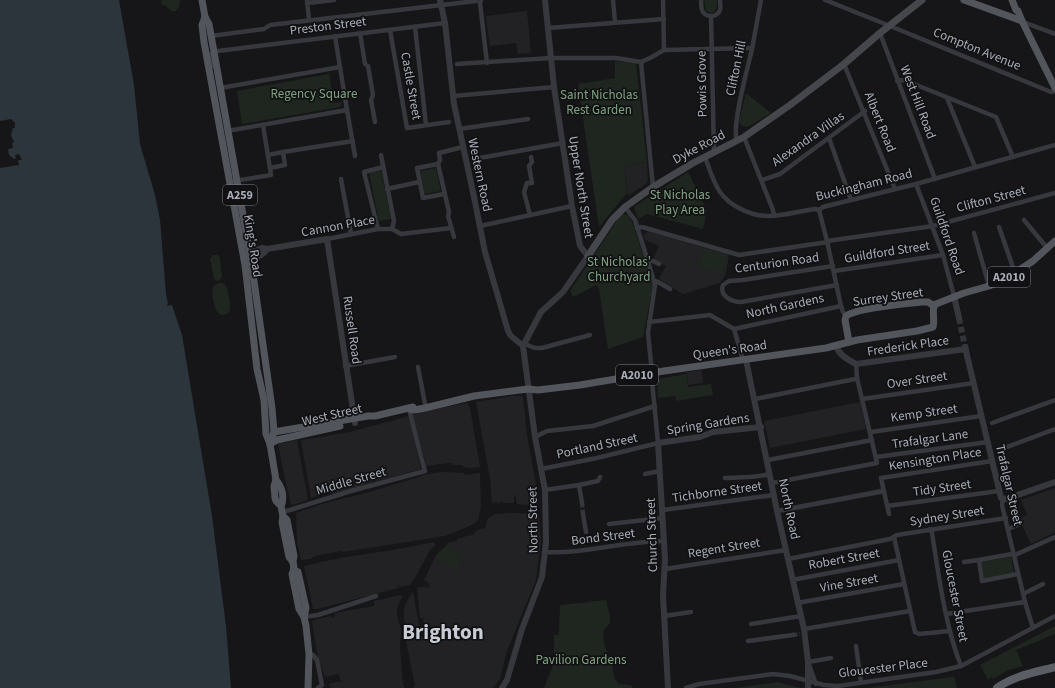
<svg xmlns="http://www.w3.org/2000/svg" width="1055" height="688" font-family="'Source Sans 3',sans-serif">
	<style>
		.built { fill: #222225 }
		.green { fill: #1e261f }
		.water { fill: #2c353c }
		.pier { fill: #161618 }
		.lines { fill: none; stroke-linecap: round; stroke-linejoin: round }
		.minor-tunnel { stroke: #333438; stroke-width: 4.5; stroke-dasharray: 4.5 2; stroke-linecap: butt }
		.tertiary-tunnel { stroke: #333438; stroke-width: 6; stroke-dasharray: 6 3; stroke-linecap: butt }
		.minor { stroke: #37383d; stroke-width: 4.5 }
		.tertiary { stroke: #37383d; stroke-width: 6 }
		.secondary { stroke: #45474d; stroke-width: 7 }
		.primary { stroke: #53555c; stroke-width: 7 }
		.trunk { stroke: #5b5e65; stroke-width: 8 }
		.labels { text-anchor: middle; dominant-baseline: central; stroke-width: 3.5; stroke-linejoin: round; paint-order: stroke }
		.shield { fill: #111113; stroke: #7b7e86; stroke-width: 1 }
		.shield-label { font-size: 12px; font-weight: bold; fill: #a8adb8 }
		.street-label { font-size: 13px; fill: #a8adb8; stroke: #111113 }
		.park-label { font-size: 13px; fill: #7fa381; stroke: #111113 }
		.town-label { font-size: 21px; font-weight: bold; fill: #c9ccd4; stroke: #111113 }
	</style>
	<rect width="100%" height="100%" fill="#161618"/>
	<!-- built -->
	<g class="built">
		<polygon points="527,11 531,53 518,54 516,43 490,46 486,16"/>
		<polygon points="647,162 648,178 647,183 628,196 624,165"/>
		<polygon points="648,231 729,255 726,273 720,283 683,294 659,279 666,266 653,259 659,246 645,240 643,235"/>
		<polygon points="702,370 703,383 688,385 687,372"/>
		<polygon points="511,396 522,396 523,397 527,435 537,490 538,506 517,504 515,495 514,494 514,503 503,503 503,501 497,504 497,502 492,503 490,479 476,402"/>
		<polygon points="860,402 866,429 770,448 764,421"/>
		<polygon points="467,403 470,408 480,467 471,468 463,467 463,465 453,465 453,463 448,463 426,466 412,415 416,414 418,412"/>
		<polygon points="409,416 421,469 386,479 375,481 336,495 328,493 311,498 301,441 302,440 350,432"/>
		<polygon points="297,440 308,500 293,505 291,504 286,484 278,444"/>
		<polygon points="441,472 464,473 465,475 480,473 481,508 478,520 474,524 445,536 343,552 340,551 315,556 311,559 301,560 297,544 296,513 325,503 362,494 416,478 422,475"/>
		<polygon points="882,488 883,494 782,513 781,508"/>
		<polygon points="1055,488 1055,532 1031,544 1019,519 1027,515 1021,500"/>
		<polygon points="512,513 539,514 541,541 536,580 507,651 500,679 493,688 413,688 415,686 406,641 425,636 425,630 429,628 424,625 423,618 420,618 417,588 427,586 427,588 430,587 428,582 424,580 436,555 444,548 449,542 457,541 457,539 470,535 472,536 477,530 485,528 488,518 495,514"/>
		<polygon points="434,542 435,546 430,550 415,578 410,585 399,587 397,580 398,588 317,609 313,609 304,566 335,559 336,561 336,559 346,557 393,550"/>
		<polygon points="413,592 420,631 408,633 404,619 404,610 406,603"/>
		<polygon points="401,595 402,597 397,608 397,615 401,630 400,647 403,685 405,688 331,688 329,684 339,681 342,683 338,674 325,677 318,659 312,622 314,620 331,616 331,618 335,617 334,613 374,606 374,601"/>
	</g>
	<!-- green -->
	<g class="green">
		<polygon points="161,0 180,0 179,7 176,11 171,11 165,5 162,5"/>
		<polygon points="704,0 717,0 717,7 715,11 711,13 706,11"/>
		<polygon points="615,61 636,63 647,162 624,165 627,193 599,227 578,84 615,78"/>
		<polygon points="329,74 334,103 342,102 340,107 242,124 237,91"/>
		<path d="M 746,93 L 771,113 L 749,126 C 744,128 740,125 739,121 Z"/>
		<polygon points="436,168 441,191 425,194 420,171"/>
		<polygon points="381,170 391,219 379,221 369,173"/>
		<polygon points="688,172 707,210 703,229 647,214 638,219 634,207"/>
		<polygon points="623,214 629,215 633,224 653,285 643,337 608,349 599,289 596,285 573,297 570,291 620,216"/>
		<polygon points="703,248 727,254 722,274 697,267"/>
		<polygon points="213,255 218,255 220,258 222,276 221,279 218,281 214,279 210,259"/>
		<path d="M 220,283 C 222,283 223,283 225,285 C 228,287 231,306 230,309 C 230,312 226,315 223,315 C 215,316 211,295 213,288 C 213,285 217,284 220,283 Z"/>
		<polygon points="687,374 688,387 711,384 713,395 676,401 675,396 658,398 657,379"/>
		<polygon points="449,542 450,550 455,550 455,556 458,555 460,567 452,567 451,564 449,564 447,562 438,564 436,555 444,548"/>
		<polygon points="1011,557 1014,573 984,579 981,562"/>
		<polygon points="606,600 610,616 610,623 603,631 604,644 611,661 615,679 618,684 631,685 633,688 544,688 554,663 554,635 558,635 559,631 560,605"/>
		<polygon points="1055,626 1055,634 1016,650 1023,666 1006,671 993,679 991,677 988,680 980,665"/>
		<polygon points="954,676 957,688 867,688 952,677"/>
		<polygon points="778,682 800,688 735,688"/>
	</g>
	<!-- water -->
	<polygon class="water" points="0,0 119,0 134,85 140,144 155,195 160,220 166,294 168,304 167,305 167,306 172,305 182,335 212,516 226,626 231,688 0,688"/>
	<!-- pier -->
	<polygon class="pier" points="11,119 15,123 15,128 13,128 11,135 14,142 12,143 13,148 8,149 9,155 14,159 16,158 15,155 19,154 22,160 18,160 19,165 0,168 0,121"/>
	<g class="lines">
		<!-- minor-tunnel -->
		<g class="minor-tunnel">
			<polyline points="582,503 583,514"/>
			<polyline points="793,635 800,634"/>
		</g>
		<!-- tertiary-tunnel -->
		<polyline class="tertiary-tunnel" points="959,318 965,347"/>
		<!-- minor -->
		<g class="minor">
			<polyline points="307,0 309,20"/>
			<polyline points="481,0 480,3 487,63"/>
			<polyline points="613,0 615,22"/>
			<polyline points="663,0 664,50"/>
			<path d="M 701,0 C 701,3 701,7 702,10 C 705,18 717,18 720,10 C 721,7 720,3 720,0"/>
			<polyline points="825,0 890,26 1051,92 1055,91"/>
			<polyline points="307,3 334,0"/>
			<polyline points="711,16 714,152"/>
			<polyline points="1023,22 1055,34"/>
			<polyline points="415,27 426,125"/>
			<polyline points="548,28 664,19"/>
			<polyline points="390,30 407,128 449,122"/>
			<polyline points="360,33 365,64 368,66 373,95 371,100 375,122"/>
			<polyline points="880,33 935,179"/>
			<polyline points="211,36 264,29 270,25 476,1"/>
			<polyline points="335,36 340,67"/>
			<polyline points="641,62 653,187"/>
			<polyline points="457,64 551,58 616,58 641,62 650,58 664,50 752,48"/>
			<polyline points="844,64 895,189"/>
			<polyline points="212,66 211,54 218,51 445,23"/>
			<polyline points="897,81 904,80 996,117 1013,157"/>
			<polyline points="220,88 340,67 347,110 227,131"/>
			<polyline points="453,96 554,87"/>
			<polyline points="947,98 975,167"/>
			<polyline points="347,110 355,156"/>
			<polyline points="459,129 528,119"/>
			<polyline points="744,137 773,210 774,216"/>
			<polyline points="829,138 851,200"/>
			<path d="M 737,141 C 731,127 748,67 752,49 C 755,33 758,16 761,0"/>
			<polyline points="283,152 353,141"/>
			<polyline points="268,155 283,152 285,165 270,168"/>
			<polyline points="381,155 394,221 392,229"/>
			<path d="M 705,157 C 709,168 713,182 720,192 C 725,199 731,204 739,208 C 766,223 786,213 815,209 L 819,210 L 823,207 L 916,184 L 1055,145"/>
			<polyline points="474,159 563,143"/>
			<polyline points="438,164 417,168 423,198 444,194"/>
			<polyline points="341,179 351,234"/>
			<polyline points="762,180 780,174 865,111"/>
			<polyline points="234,181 271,175 263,125"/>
			<polyline points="916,184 943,255 954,296"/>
			<polyline points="387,189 419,182"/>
			<polyline points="625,207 635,220 650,268"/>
			<polyline points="819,210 827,241 841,306 843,312 846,316"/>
			<polyline points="530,215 524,192 527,183 532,183 529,166 532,162 531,157"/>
			<polyline points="1024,220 1048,249"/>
			<polyline points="480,226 572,206"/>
			<polyline points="999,227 1015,273"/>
			<polyline points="637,228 642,227 739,255 828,242"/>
			<polyline points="378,229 364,172 383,167"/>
			<polyline points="974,233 989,286"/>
			<polyline points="454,237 448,216 449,212 438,164 440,160 439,153 463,147"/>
			<polyline points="327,239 378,229 392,229 401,234 451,228"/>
			<polyline points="827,241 933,226 1055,193"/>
			<polyline points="648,261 653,261 659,264"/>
			<path d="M 833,266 L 743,280 L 729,281 L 723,285 C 719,296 732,302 741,302 L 837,285"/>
			<polyline points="651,271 655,285 648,333 652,373"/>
			<polyline points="834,271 943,255"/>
			<polyline points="655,281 658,282 670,289"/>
			<polyline points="649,322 710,315 734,329"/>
			<polyline points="734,329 841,306"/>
			<polyline points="734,329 743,360"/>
			<polyline points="525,344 535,348 542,348 590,335"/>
			<polyline points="345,366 395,357"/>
			<polyline points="418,367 425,404"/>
			<polyline points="755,399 855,379 857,378"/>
			<polyline points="862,399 974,383"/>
			<polyline points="992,423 1055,400"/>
			<polyline points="871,432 981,416"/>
			<polyline points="535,437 547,431 593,426 655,406"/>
			<polyline points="999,450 1055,429"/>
			<polyline points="876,457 988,442"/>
			<polyline points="768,460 872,440"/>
			<polyline points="541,469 597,458 658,443 652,381"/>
			<polyline points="645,474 660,471"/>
			<path d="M 725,478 C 740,477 755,478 770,474"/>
			<polyline points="772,483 877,463 857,378 856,364"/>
			<polyline points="579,485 582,503"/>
			<polyline points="545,490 579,485 598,481 600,477"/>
			<polyline points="1003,499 1002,505 1025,602 1033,628"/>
			<polyline points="887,506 999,491"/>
			<polyline points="663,510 774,495"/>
			<polyline points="777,511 884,491"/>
			<polyline points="282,512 290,510 351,491 425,471 421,457 409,409"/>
			<polyline points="583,514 586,532"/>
			<polyline points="889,514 881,478 992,461"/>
			<polyline points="609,524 663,518"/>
			<path d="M 930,529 L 932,533 C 939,577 945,625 961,666"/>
			<polyline points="1008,529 1020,524"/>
			<polyline points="894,537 915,632 919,634 950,631"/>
			<path d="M 545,552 C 586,554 624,541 664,541"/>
			<polyline points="1015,555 1012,554 979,560 982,581 1018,574"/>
			<polyline points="1015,555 1055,537"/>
			<polyline points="788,559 890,539 897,535 1006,518"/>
			<polyline points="964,562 979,560"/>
			<polyline points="665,569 786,550"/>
			<polyline points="792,580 899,560"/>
			<polyline points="1023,594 1043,584"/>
			<polyline points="797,603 904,584"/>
			<polyline points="946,614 1025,602"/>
			<polyline points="664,616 691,612"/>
			<polyline points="304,617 318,615 376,596"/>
			<polyline points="751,624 801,616"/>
			<polyline points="804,629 910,611"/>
			<polyline points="748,641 793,635"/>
			<polyline points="856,646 861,682"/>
			<polyline points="309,654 313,655 317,660 322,685 318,688"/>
			<polyline points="816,684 808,662 831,658"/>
			<polyline points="686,688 699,684 773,674 790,676 824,685 838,686 936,672 961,666 1055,616"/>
		</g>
		<!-- tertiary -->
		<g class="tertiary">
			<polyline points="440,0 445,23 454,104 474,197 485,252 508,331 511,336 523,346"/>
			<polyline points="246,254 262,248 267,249 327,239 355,423"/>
			<path d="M 246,260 C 254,259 263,256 267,249"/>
			<polyline points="954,296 959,318"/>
			<polyline points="523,346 541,312 563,292 588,256 580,246 572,206 554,87 545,0"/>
			<path d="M 836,346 C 839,355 848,360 856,364 L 966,349"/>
			<polyline points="965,347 1001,498 1006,499 1055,482"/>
			<polyline points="746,360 777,511 804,629 808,662 808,688"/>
			<polyline points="502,688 507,680 522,629 542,577 546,542 545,490 535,437 523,346"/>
			<polyline points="668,688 663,595 665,559 658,443 700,437 713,432 761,427"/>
		</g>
		<!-- secondary -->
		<polyline class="secondary" points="588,256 612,220 625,207 653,187 693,163 744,137 790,105 844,64 880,33 922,0"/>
		<!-- primary -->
		<g class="primary">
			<polyline points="202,0 205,17 209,24 214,52 251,260 272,408 274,432 270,444"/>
			<polyline points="964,0 1022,21"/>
			<polyline points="1012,0 1016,10 1018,11 1022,21 1055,88"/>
			<path d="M 205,17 L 202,25 L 204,42 L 245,265 L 257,369 L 264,400 L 266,434 L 270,444 L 276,480 L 274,486 L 275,498 L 276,501 L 281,506 L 283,516 L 282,522 L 289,557 C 294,562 295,568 292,574 L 299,609 L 304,617 L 306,626 L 309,654 L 308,688"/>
			<polyline points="934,306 936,304 964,293 989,286 1004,280 1033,261 1055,241"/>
			<path d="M 849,342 L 845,320 L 846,316 C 857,308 905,304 921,302 L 928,302 L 934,306"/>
			<path d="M 409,409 L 414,410 L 425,408 L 474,396 L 528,389 L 538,390 L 580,385 L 664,371 L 826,348 L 857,340 L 917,331 L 933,327 C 935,320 932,313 934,306"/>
			<polyline points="274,432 368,416 375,416 413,407"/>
			<polyline points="271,443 277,440 340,426"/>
			<path d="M 276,480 C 282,487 285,497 281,506"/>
			<polyline points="283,516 287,520 294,556 293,561"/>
			<polyline points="294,570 298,572 306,608 304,617"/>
		</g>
		<!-- trunk -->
		<path class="trunk" d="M 997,688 C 1013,676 1036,672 1055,667"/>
	</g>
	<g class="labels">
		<!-- shield labels -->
		<g class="shield">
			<rect x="223" y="185" width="34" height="20" rx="3"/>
			<rect x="988" y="267" width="42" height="20" rx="3"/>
			<rect x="616" y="365" width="42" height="20" rx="3"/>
		</g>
		<g class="shield-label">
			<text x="240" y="195">A259</text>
			<text x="1009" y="277">A2010</text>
			<text x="637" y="375">A2010</text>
		</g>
		<!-- street labels -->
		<g class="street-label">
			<text transform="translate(328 26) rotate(-7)">Preston Street</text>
			<text transform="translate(977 49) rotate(22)">Compton Avenue</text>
			<text transform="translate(736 68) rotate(-78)">Clifton Hill</text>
			<text transform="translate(702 84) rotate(-91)">Powis Grove</text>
			<text transform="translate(411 86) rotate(80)">Castle Street</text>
			<text transform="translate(918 102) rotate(69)">West Hill Road</text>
			<text transform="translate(880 122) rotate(68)">Albert Road</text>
			<text transform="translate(808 139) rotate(-35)">Alexandra Villas</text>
			<text transform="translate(699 147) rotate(-28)">Dyke Road</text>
			<text transform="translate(480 175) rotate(78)">Western Road</text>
			<text transform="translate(864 185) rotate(-14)">Buckingham Road</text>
			<text transform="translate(581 187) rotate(81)">Upper North Street</text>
			<text transform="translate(991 199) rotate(-15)">Clifton Street</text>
			<text transform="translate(338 226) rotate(-10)">Cannon Place</text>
			<text transform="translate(947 236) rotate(71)">Guildford Road</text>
			<text transform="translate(253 246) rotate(81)">King's Road</text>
			<text transform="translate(887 252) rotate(-9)">Guildford Street</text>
			<text transform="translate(777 263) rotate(-8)">Centurion Road</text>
			<text transform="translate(888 297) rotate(-8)">Surrey Street</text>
			<text transform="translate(785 306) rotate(-12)">North Gardens</text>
			<text transform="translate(352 330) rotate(82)">Russell Road</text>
			<text transform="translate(908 346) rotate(-8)">Frederick Place</text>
			<text transform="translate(730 350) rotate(-8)">Queen's Road</text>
			<text transform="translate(917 380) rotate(-8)">Over Street</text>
			<text transform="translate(924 413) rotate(-8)">Kemp Street</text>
			<text transform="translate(332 415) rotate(-13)">West Street</text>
			<text transform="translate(708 424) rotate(-9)">Spring Gardens</text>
			<text transform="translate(930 439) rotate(-8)">Trafalgar Lane</text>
			<text transform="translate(597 446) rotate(-12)">Portland Street</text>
			<text transform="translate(935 459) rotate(-9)">Kensington Place</text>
			<text transform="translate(351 481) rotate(-16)">Middle Street</text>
			<text transform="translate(1009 485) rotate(77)">Trafalgar Street</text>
			<text transform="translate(942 488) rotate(-8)">Tidy Street</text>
			<text transform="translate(717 492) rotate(-8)">Tichborne Street</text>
			<text transform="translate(789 509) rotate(78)">North Road</text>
			<text transform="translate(947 516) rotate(-9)">Sydney Street</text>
			<text transform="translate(533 520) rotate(-91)">North Street</text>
			<text transform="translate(652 535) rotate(-92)">Church Street</text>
			<text transform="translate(603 537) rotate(-7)">Bond Street</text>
			<text transform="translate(724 548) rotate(-9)">Regent Street</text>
			<text transform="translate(844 559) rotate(-10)">Robert Street</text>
			<text transform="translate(849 583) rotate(-10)">Vine Street</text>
			<text transform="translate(955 596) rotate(79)">Gloucester Street</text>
			<text transform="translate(883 668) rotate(-7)">Gloucester Place</text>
		</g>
		<!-- park labels -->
		<g class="park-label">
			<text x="314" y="94">Regency Square</text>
			<text x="599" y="95">Saint Nicholas<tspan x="599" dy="15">Rest Garden</tspan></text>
			<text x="680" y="195">St Nicholas<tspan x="680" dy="15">Play Area</tspan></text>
			<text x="619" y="262">St Nicholas'<tspan x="619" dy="15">Churchyard</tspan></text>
			<text x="581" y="660">Pavilion Gardens</text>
		</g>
		<!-- town labels -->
		<g class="town-label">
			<text x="443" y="632">Brighton</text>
		</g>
	</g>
</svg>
